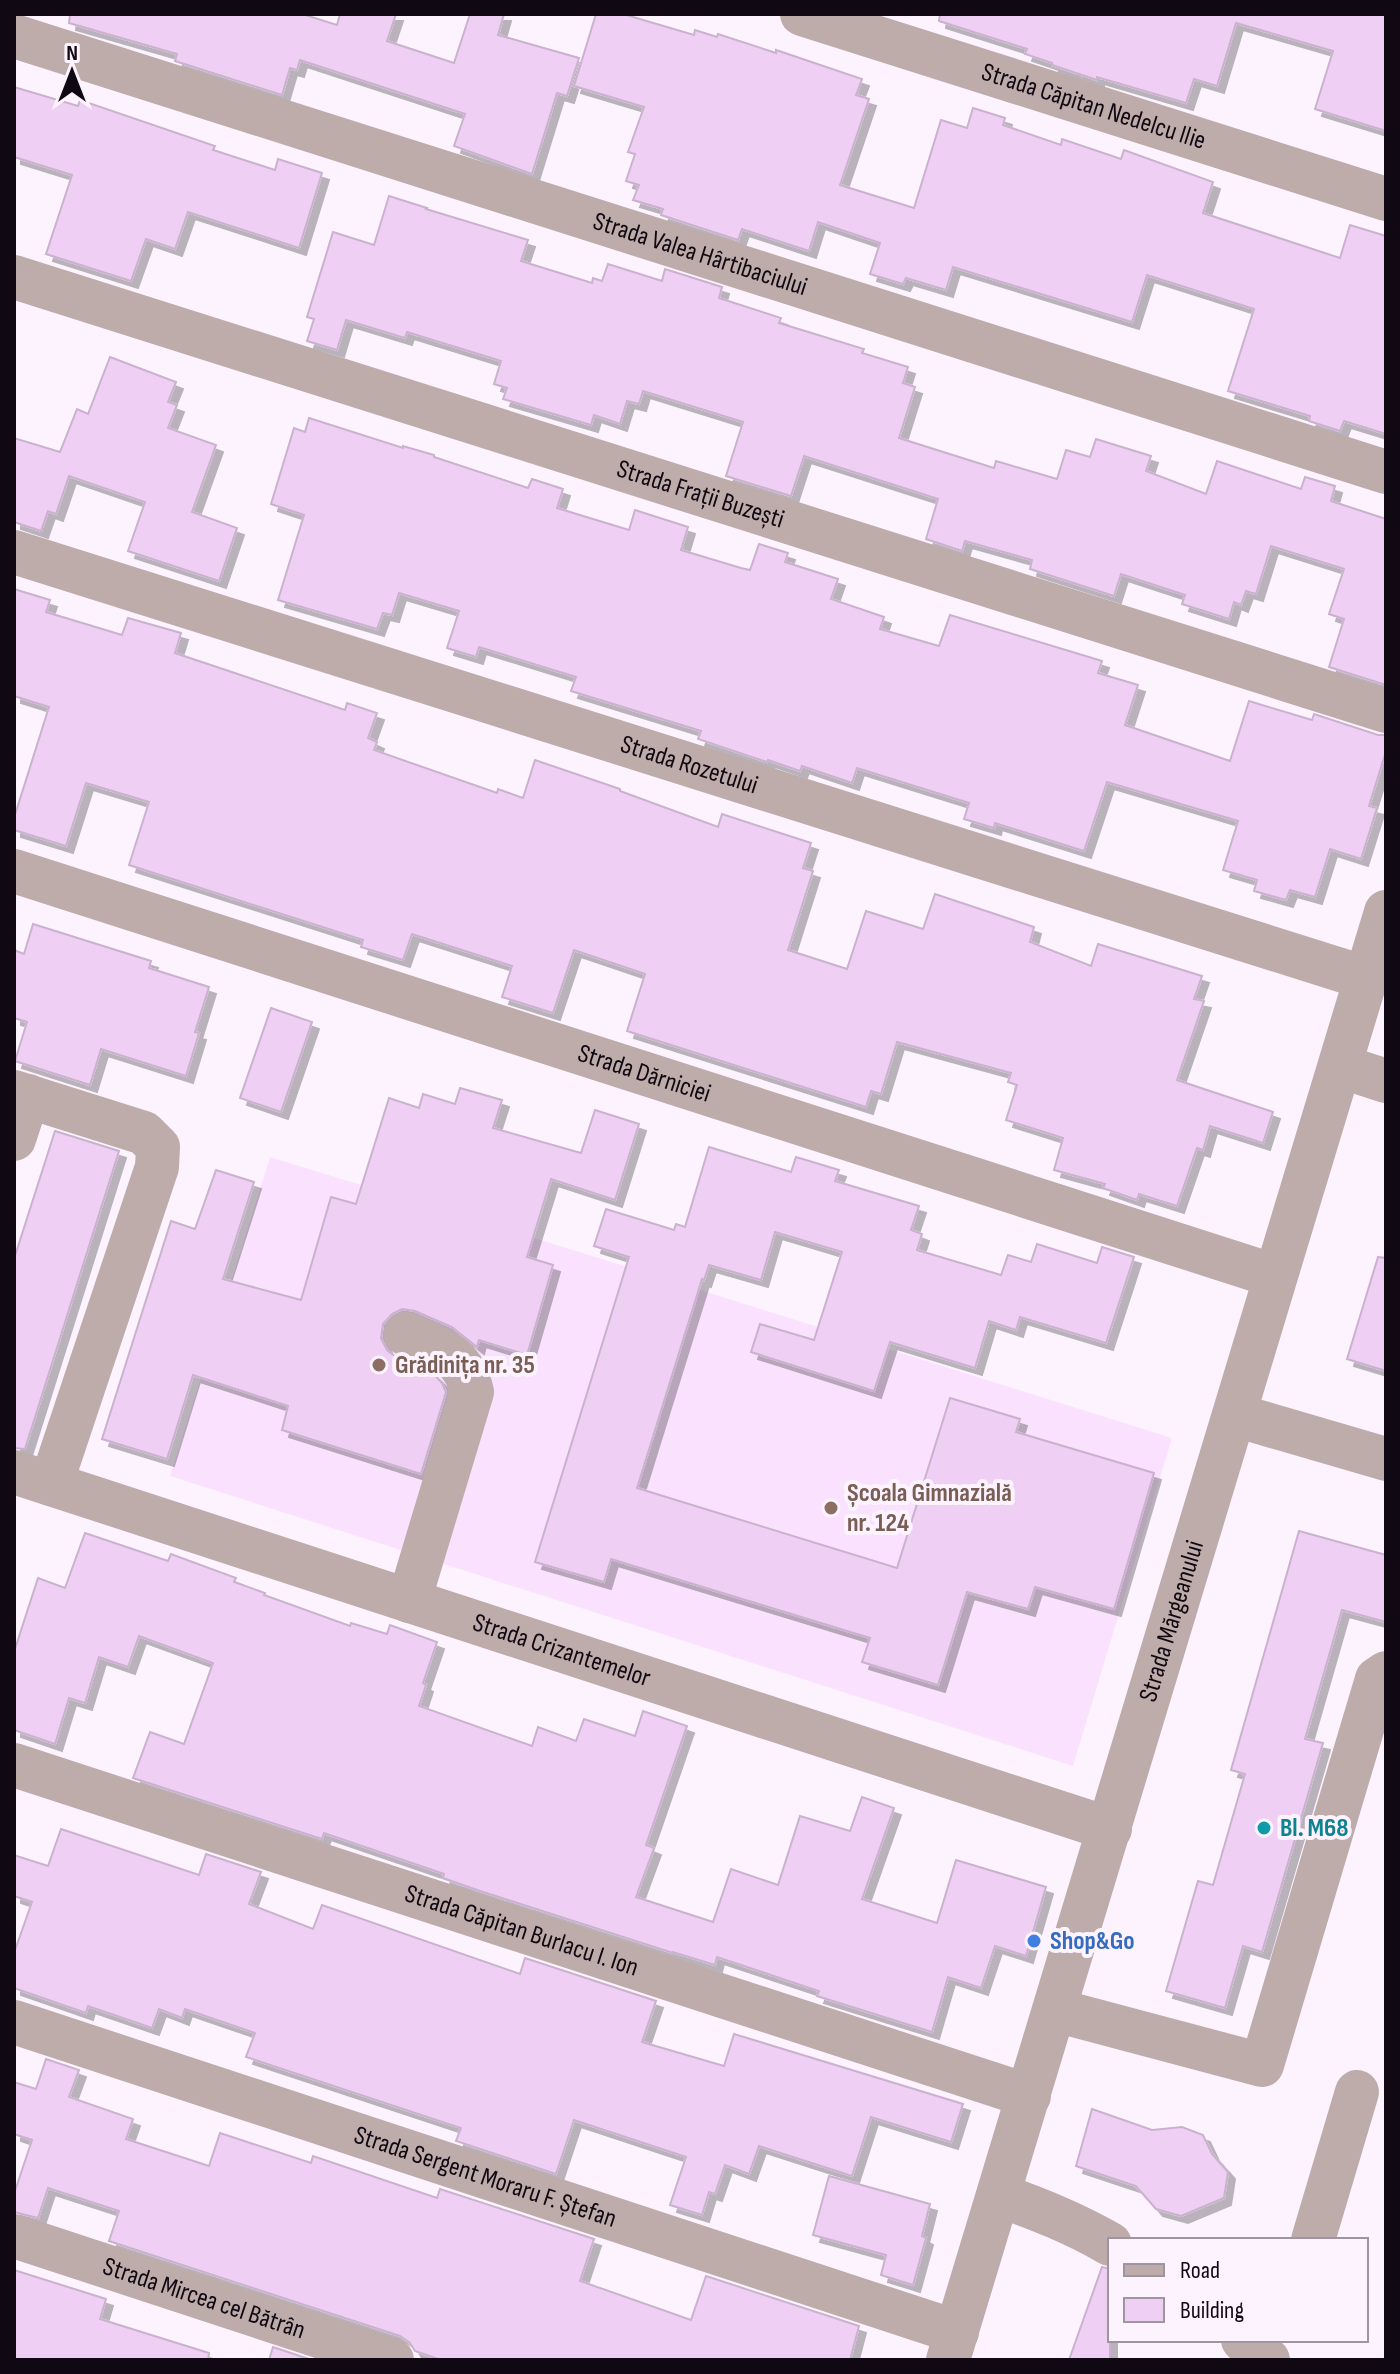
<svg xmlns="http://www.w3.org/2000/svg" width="1400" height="2374" font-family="'Sofia Sans Condensed',sans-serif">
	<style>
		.built { fill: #fae2fe }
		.building { fill: #efd0f4; stroke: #cab2ce; stroke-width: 2; filter: url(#shadow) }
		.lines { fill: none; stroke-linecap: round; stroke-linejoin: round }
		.minor { stroke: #beacab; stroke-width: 44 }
		.education-dot { fill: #8d6e63; stroke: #fdf3ff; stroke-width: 3 }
		.culture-dot { fill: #0f9aa8; stroke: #fdf3ff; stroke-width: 3 }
		.shop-dot { fill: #3f7fe0; stroke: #fdf3ff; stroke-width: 3 }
		.labels { text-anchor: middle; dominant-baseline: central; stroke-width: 8; stroke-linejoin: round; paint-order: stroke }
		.street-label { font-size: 26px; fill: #100812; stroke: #fdf3ff }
		.education-label { font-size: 26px; font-weight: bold; fill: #785e54; stroke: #fdf3ff; text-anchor: start }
		.culture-label { font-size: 26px; font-weight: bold; fill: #0d838f; stroke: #fdf3ff; text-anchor: start }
		.shop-label { font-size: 26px; font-weight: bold; fill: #366cbe; stroke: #fdf3ff; text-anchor: start }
	</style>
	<defs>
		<filter id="shadow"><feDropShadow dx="7" dy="7" stdDeviation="0" flood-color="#0004"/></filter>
	</defs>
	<rect width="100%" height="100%" fill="#fdf3ff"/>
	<!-- built -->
	<polygon class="built" points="270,1157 586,1254 1172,1438 1073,1766 170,1476"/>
	<!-- building -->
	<g class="building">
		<polygon points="70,14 302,14 337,25 340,14 396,14 387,41 454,63 470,14 504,14 498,35 579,58 567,96 557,93 532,174 454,146 465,114 300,60 297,70 290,68 282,95 175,61 177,54 69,23"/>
		<polygon points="596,14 623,14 694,35 695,30 717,37 718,34 776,53 776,50 862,79 856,95 869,99 840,185 914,208 941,120 967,128 973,108 1005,118 1003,125 1061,145 1062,139 1121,159 1124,150 1213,182 1203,213 1340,258 1350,225 1386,236 1386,434 1344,421 1340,431 1309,421 1310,416 1228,391 1254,309 1147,275 1132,322 953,267 946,290 906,278 903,284 870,274 880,243 818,222 809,251 742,229 738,240 661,215 663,209 633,200 639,185 626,181 635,154 628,152 644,107 574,86"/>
		<polygon points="940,14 1386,14 1386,131 1315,109 1333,51 1236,23 1217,86 1194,79 1186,103 1097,77 1097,80 1052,65 1052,63 1025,54 1027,49 939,21"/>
		<polygon points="14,87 78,106 80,100 215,146 213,150 275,170 278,159 322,173 299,248 188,212 175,249 146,239 131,281 46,254 72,175 14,157"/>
		<polygon points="389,196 427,208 426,209 528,240 521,261 592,283 593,278 602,281 608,264 662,281 665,269 722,287 719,298 781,318 779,323 864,349 862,353 908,367 903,383 915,387 899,438 994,468 996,461 1057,479 1066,450 1090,457 1096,439 1151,456 1146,471 1206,494 1217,461 1301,489 1305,477 1335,486 1331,501 1386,519 1386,685 1329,667 1344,619 1329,614 1344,569 1271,546 1256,594 1246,591 1241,605 1234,602 1229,619 1182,604 1185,595 1121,574 1114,596 1030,569 1032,560 965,541 962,551 926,539 938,499 804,456 791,496 726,476 743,422 643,391 639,404 627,401 620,424 594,415 591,425 503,399 507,388 494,384 501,361 407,332 405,338 346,320 337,350 307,341 314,319 307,317 333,232 374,245"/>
		<polygon points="110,357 176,382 168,402 177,405 168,428 216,445 192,512 237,528 219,581 128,551 145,502 69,476 56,514 48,511 41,531 14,522 14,438 60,452 77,409 88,414"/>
		<polygon points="309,418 403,448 403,446 434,455 434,457 528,488 532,479 563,489 557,508 629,530 635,510 688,527 681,550 741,568 750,570 759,544 788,553 785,562 838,579 831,599 884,617 880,629 939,646 950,615 1102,661 1098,673 1138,685 1125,725 1230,761 1249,701 1312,720 1314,714 1378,735 1386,735 1386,751 1369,806 1377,808 1361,859 1330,849 1315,897 1290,890 1286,900 1254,891 1257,880 1223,870 1238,821 1107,782 1084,851 995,823 994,828 964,819 969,803 857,768 852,783 802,766 800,771 768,760 767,762 698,739 701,731 571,691 576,677 479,647 476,657 447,648 459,611 399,593 392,615 383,613 377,629 278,600 304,515 271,504 294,428 305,432"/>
		<polygon points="14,589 50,600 46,612 122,635 128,618 181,633 175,653 345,710 347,703 377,713 368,738 377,742 374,750 497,793 498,789 523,798 535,760 620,789 620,791 718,827 722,814 811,843 803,868 813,871 788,950 847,969 866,911 923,929 935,894 1034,927 1030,942 1091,966 1098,944 1202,976 1194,999 1204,1001 1177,1080 1273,1112 1263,1143 1210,1126 1203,1150 1197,1148 1177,1206 1139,1194 1137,1200 1103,1188 1105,1184 1054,1170 1063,1138 1006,1120 1017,1085 1008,1082 1011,1073 897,1042 881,1094 871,1091 866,1107 627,1031 645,974 574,950 553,1013 502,997 512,966 412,934 403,960 361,947 363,940 129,865 149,802 86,783 66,846 14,830 14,818 49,707 14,696"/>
		<polygon points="33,924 151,961 149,968 209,987 195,1032 199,1033 186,1076 101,1049 90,1085 15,1061 27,1022 14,1018 14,950 24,954"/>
		<polygon points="271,1008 312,1022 281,1112 240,1098"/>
		<polygon points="460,1088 502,1100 493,1128 581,1153 595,1110 639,1124 615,1200 551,1179 527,1257 553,1265 527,1355 479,1340 477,1347 452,1327 415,1311 402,1309 392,1314 383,1324 381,1338 387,1350 396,1357 434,1374 442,1383 446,1392 421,1474 282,1430 288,1406 193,1375 167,1459 102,1439 171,1221 195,1229 216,1170 254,1182 223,1279 301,1300 331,1197 356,1204 389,1098 419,1108 423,1094 455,1104"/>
		<polygon points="55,1131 119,1151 25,1449 14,1448 14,1259"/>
		<polygon points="709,1147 791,1172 796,1157 839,1170 835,1181 919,1206 911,1230 922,1234 917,1250 1001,1275 1008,1255 1031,1262 1037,1244 1097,1263 1102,1247 1134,1257 1106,1343 1020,1317 1016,1330 989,1321 975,1368 890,1342 874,1391 751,1352 760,1324 814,1340 842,1252 775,1232 761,1280 709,1265 704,1280 702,1279 637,1488 897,1568 950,1398 1020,1419 1016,1432 1154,1473 1114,1609 1035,1587 1028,1609 967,1592 938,1685 862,1662 870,1638 611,1559 604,1582 535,1562 629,1257 594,1246 606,1209 674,1230 676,1224 685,1227"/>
		<polygon points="1378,1257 1386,1258 1386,1371 1347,1359"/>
		<polygon points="1299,1531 1386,1555 1386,1622 1342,1610 1305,1739 1323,1743 1262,1952 1243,1946 1225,2008 1166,1991 1198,1881 1213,1885 1245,1774 1231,1770"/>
		<polygon points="85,1533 168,1561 171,1554 236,1578 234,1582 265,1593 264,1595 350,1626 351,1623 387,1634 390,1625 437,1642 423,1683 426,1685 419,1706 532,1746 538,1727 576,1741 584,1719 635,1736 643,1711 687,1726 646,1845 654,1848 636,1897 713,1922 731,1869 778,1885 800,1816 850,1831 862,1797 894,1808 862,1899 937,1923 956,1860 1046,1887 1026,1956 995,1946 981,1988 948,1977 932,2032 817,1996 819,1991 717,1957 715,1965 673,1952 673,1953 477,1890 443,1878 444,1874 324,1833 322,1839 133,1778 150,1732 184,1744 213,1663 139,1636 128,1667 99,1657 85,1703 69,1698 55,1744 14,1730 14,1652 38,1578 65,1588"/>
		<polygon points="61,1829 199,1875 206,1854 261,1872 249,1904 313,1929 322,1905 520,1974 525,1958 656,2001 642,2042 724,2066 734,2034 963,2104 951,2142 871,2117 852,2176 759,2146 749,2174 725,2165 715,2194 709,2192 702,2215 670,2205 686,2157 574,2120 556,2174 456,2141 461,2128 246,2057 255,2033 185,2009 182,2018 159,2009 152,2028 88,2006 86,2013 14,1988 14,1953 32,1902 14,1896 14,1855 48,1866"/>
		<polygon points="46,2059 79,2070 69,2097 133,2119 126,2139 209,2166 220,2133 311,2163 313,2156 437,2198 440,2189 594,2239 580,2281 691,2320 706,2276 859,2326 850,2360 441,2360 415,2351 410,2343 400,2336 109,2241 119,2211 48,2188 38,2218 14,2212 14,2194 32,2140 14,2134 14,2082 36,2089"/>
		<polygon points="1092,2109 1152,2130 1182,2127 1203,2135 1212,2154 1228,2172 1224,2198 1181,2216 1156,2209 1136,2186 1076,2166"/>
		<polygon points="829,2176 930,2204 922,2236 926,2238 913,2285 881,2275 886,2255 813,2235"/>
		<polygon points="1102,2267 1110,2269 1110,2360 1069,2360"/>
		<polygon points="14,2270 106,2299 100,2319 209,2353 208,2360 14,2360"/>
		<polygon points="273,2347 312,2360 269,2360"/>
	</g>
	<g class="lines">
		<!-- minor -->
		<g class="minor">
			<path id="s1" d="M 802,14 L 1386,199"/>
			<path id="s2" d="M 14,36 L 1386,472"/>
			<path id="s3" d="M 14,277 L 1386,711"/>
			<path id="s4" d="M 14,552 L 1366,978"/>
			<path id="s5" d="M 14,871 L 1275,1276"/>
			<polyline points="1340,1066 1386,1081"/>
			<polyline points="14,1092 144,1133 158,1147 157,1167 51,1484"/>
			<polyline points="14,1139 28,1096"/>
			<path d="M 406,1334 C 438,1348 464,1354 472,1392 L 409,1601"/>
			<polyline points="1235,1415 1386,1459"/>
			<path id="s6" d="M 14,1472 L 1110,1829"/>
			<path id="s7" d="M 14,1765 L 1029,2096"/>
			<polyline points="1055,2010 1262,2065 1377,1679 1386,1673"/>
			<path id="s8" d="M 14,2022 L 957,2332"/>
			<path d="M 999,2195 C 1038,2209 1074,2223 1110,2244"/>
			<path id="s9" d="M 14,2236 L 392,2360"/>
			<polyline points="1313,2240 1357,2092"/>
			<polyline points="1243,2340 1268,2360"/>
			<path id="s10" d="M 948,2360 L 1386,912"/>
		</g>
	</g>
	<!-- markers -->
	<g class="education-dot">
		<circle cx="379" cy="1365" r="8"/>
		<circle cx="831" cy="1508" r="8"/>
	</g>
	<circle class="culture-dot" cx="1264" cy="1828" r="8"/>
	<circle class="shop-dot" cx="1034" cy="1941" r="8"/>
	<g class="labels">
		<!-- street labels -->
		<g class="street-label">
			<text stroke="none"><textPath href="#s1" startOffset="306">Strada Căpitan Nedelcu Ilie</textPath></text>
			<text stroke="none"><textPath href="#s2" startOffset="720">Strada Valea Hârtibaciului</textPath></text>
			<text stroke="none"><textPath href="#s3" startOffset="720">Strada Frații Buzești</textPath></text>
			<text stroke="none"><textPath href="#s4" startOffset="708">Strada Rozetului</textPath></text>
			<text stroke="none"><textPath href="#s5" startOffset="662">Strada Dărniciei</textPath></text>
			<text stroke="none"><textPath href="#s10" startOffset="772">Strada Mărgeanului</textPath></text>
			<text stroke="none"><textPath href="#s6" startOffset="576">Strada Crizantemelor</textPath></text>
			<text stroke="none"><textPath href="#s7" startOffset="534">Strada Căpitan Burlacu I. Ion</textPath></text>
			<text stroke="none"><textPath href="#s8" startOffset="496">Strada Sergent Moraru F. Ștefan</textPath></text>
			<text stroke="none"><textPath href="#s9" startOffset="200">Strada Mircea cel Bătrân</textPath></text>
		</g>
		<!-- education labels -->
		<g class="education-label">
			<text x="395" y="1365">Grădinița nr. 35</text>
			<text x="847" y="1493">Școala Gimnazială<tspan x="847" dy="30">nr. 124</tspan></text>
		</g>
		<!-- culture labels -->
		<g class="culture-label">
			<text x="1280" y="1828">Bl. M68</text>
		</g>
		<!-- shop labels -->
		<g class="shop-label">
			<text x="1050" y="1941">Shop&amp;Go</text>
		</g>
	</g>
	<!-- border -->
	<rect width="1400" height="2374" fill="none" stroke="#100812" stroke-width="32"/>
	<!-- legend -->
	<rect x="1108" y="2238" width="260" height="104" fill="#fdf3ff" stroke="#9e95a0" stroke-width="2"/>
	<rect x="1124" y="2264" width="40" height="12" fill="#beacab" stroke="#9e95a0" stroke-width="2"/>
	<text x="1180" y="2278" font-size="24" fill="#100812">Road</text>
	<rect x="1124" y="2298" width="40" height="24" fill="#efd0f4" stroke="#9e95a0" stroke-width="2"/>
	<text x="1180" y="2318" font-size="24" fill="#100812">Building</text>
	<!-- north arrow -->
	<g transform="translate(72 72)" stroke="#fdf3ff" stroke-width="6" paint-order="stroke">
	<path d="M0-6L14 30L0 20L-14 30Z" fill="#100812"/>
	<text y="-12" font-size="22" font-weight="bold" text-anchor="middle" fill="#100812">N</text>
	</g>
</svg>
